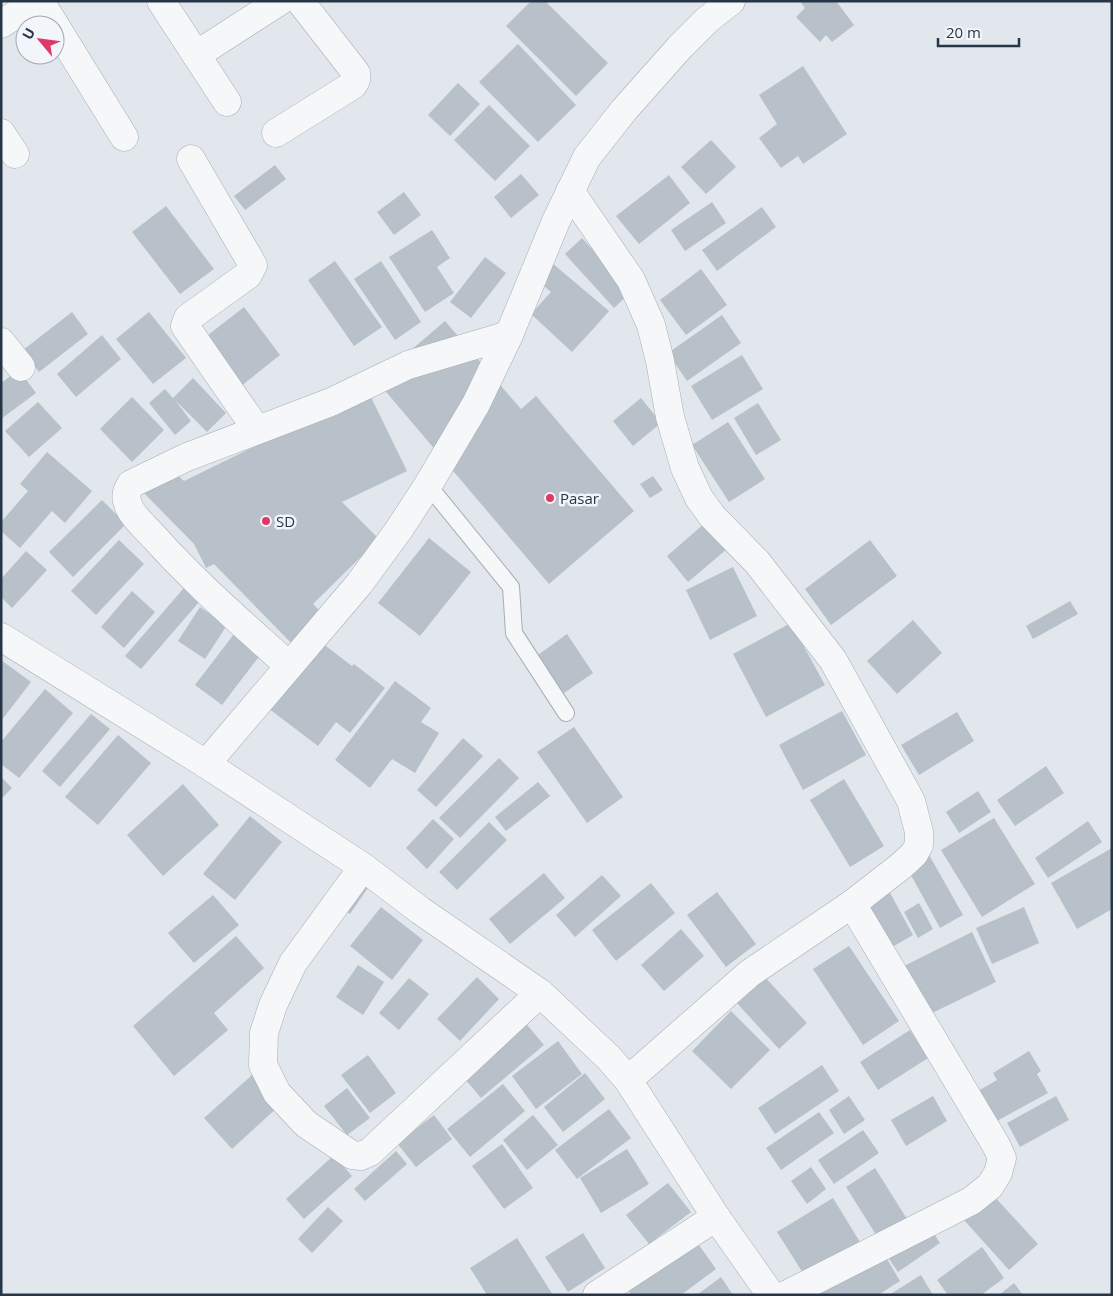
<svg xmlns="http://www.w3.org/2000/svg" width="1113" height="1296" font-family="'Open Sans',sans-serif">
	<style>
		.building { fill: #b8c1ca }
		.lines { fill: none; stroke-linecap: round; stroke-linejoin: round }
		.service-casing { stroke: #a5aeb7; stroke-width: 18 }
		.minor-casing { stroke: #a5aeb7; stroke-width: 29 }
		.tertiary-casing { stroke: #a5aeb7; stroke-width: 29 }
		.service { stroke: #f5f7f9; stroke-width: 16 }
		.minor { stroke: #f5f7f9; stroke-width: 28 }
		.tertiary { stroke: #f5f7f9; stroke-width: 28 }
		.poi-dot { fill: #de3967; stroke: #f2f5f9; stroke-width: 2 }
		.labels { text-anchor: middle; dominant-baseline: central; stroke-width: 5; stroke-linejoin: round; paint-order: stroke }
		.poi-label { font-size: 15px; fill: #273646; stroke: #f2f5f9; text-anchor: start }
	</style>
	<rect width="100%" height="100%" fill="#e1e7ec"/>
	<!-- building -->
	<g class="building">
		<polygon points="531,1 545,1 608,63 576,96 506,26"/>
		<polygon points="800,1 836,1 854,25 832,42 826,35 820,42 796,17 805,8"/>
		<polygon points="518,44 576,105 538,142 479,82"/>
		<polygon points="803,66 847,134 803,164 798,156 781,168 759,138 777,124 759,95"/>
		<polygon points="458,83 480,104 450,136 428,115"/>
		<polygon points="489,105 530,146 495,181 454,140"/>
		<polygon points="711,140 736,167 706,194 681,167"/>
		<polygon points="275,165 286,179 245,210 234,196"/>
		<polygon points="521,174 539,195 511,218 494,197"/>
		<polygon points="669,175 690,203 639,244 616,216"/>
		<polygon points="404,192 421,215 394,235 377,212"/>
		<polygon points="712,202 726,223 685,251 671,230"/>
		<polygon points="166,206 214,269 180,294 132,232"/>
		<polygon points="762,207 776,227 717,271 702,250"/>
		<polygon points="432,230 450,258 437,267 454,293 425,312 389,257"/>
		<polygon points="582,238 631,292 614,308 565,254"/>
		<polygon points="485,257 506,273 471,318 450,302"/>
		<polygon points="335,261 382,327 354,346 308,280"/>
		<polygon points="381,261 421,322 395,340 354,279"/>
		<polygon points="552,263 609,311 594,328 572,352 531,314 551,292 538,281"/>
		<polygon points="701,269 727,305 686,335 660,300"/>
		<polygon points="244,307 280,355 240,387 203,339"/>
		<polygon points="72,312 88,334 39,372 23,350"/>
		<polygon points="149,312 186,358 153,384 116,339"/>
		<polygon points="722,315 741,343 687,381 668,353"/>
		<polygon points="445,321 521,409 536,396 634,511 549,584 376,380"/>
		<polygon points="102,335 121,359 76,397 57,374"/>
		<polygon points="742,355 763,389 712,420 691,386"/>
		<polygon points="19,370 36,393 1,419 1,383"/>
		<polygon points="193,378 226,413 207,432 175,400 191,421 175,435 149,403 165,389 173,398"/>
		<polygon points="368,391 407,471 342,502 379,539 313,604 322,613 295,647 214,564 206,568 194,544 141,490 167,465 184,481"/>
		<polygon points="132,397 164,430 132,462 100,429"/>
		<polygon points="641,398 661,423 633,446 613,421"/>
		<polygon points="38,402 62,428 29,457 5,431"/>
		<polygon points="758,403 781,440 756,455 734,418"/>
		<polygon points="728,422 765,479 729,502 692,445"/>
		<polygon points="47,452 92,491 65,523 52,511 20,548 1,531 1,522 28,491 20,484"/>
		<polygon points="653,476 663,490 650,498 640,484"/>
		<polygon points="102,500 126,524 73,577 49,552"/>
		<polygon points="705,523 727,549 688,582 667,556"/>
		<polygon points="429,538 471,572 420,636 378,603"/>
		<polygon points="119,540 144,564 96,615 71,591"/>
		<polygon points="870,540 897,576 831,625 805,589"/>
		<polygon points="26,551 47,570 12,608 1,597 1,579"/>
		<polygon points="733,567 757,616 710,640 686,590"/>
		<polygon points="190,581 206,594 141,669 125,656"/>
		<polygon points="132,591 155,612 124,648 101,627"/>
		<polygon points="1070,601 1078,614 1033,639 1026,626"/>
		<polygon points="200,607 227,625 205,659 178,641"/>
		<polygon points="913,620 942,653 897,694 867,661"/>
		<polygon points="791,623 825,685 766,717 733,654"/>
		<polygon points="237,630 264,650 222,705 195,685"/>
		<polygon points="567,634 593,673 564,693 538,655"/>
		<polygon points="318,640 352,666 354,664 385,688 350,733 336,722 318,746 268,708"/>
		<polygon points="1,660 31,682 1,721"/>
		<polygon points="395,681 431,708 421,722 439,733 415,773 392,759 370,788 335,760"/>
		<polygon points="45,689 73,713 19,778 1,764 1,742"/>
		<polygon points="842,711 866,755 803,790 779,745"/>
		<polygon points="957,712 974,741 919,775 901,745"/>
		<polygon points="91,714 110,729 60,787 42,771"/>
		<polygon points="574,727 623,797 587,823 537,752"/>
		<polygon points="118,735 151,763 98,825 65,797"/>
		<polygon points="463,738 483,756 436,807 417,790"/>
		<polygon points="499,758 519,778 460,838 439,818"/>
		<polygon points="1046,766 1064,793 1015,826 997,800"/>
		<polygon points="1,777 12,788 1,799"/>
		<polygon points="844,779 884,846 850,867 810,800"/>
		<polygon points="538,782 550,796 506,831 495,817"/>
		<polygon points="183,784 219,825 163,876 127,835"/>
		<polygon points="978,791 991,812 959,833 946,812"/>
		<polygon points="250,816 282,842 235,900 203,874"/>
		<polygon points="994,818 1035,884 982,917 941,850"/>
		<polygon points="433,819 454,839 427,869 406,848"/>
		<polygon points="1088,821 1102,842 1048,878 1035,858"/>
		<polygon points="489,822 507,840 457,890 439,872"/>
		<polygon points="1112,848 1112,909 1077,929 1051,883"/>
		<polygon points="928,853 963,915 940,928 906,866"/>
		<polygon points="544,873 565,898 510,944 489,919"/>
		<polygon points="602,875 621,896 575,937 556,915"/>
		<polygon points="358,877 370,885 350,914 338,906"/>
		<polygon points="651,883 675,913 616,961 592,930"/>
		<polygon points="889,891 913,935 887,950 862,907"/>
		<polygon points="717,892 756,944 726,967 687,915"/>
		<polygon points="213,895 239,925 194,963 168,933"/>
		<polygon points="919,903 933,929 918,938 904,912"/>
		<polygon points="381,907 423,940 392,980 350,946"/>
		<polygon points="1024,907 1039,943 992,964 976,928"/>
		<polygon points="681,929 704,956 664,991 641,965"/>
		<polygon points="972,932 996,982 928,1015 904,966"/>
		<polygon points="236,936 264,968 214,1013 228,1030 174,1076 133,1026"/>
		<polygon points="849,946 899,1021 863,1045 813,969"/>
		<polygon points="358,965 384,982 363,1015 336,997"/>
		<polygon points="763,975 807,1023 779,1049 735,1001"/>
		<polygon points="477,977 499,999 460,1041 437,1019"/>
		<polygon points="409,978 429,994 399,1030 379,1013"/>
		<polygon points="731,1011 770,1050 731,1089 692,1051"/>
		<polygon points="523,1020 544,1045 481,1098 460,1073"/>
		<polygon points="910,1030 928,1058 878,1090 860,1062"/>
		<polygon points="558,1041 582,1074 536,1109 512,1076"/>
		<polygon points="1029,1051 1041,1071 1037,1074 1048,1093 995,1122 978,1091 997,1080 993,1073"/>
		<polygon points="368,1055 396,1093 370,1113 341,1075"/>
		<polygon points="822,1065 839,1091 775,1134 758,1108"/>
		<polygon points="585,1073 605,1099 563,1132 544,1107"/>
		<polygon points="252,1075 279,1106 232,1149 204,1118"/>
		<polygon points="503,1084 525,1111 470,1157 447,1129"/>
		<polygon points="347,1088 370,1118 347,1135 324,1106"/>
		<polygon points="849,1096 865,1120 844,1134 829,1110"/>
		<polygon points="933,1096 947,1121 906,1146 891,1120"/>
		<polygon points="1056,1096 1069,1120 1020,1147 1007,1123"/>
		<polygon points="609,1109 631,1138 577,1179 555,1150"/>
		<polygon points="819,1112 834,1133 781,1170 766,1148"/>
		<polygon points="434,1115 452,1139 416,1167 397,1143"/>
		<polygon points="533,1115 558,1145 527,1170 503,1140"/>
		<polygon points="863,1130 879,1153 834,1184 818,1160"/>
		<polygon points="502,1144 533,1188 504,1209 472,1166"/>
		<polygon points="627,1149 649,1184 601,1213 580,1178"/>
		<polygon points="396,1151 407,1164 365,1201 354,1189"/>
		<polygon points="334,1155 352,1176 304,1219 286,1199"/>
		<polygon points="811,1167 826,1189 807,1204 791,1181"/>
		<polygon points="875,1168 907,1219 878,1238 846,1187"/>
		<polygon points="668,1183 691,1212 649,1244 626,1215"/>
		<polygon points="992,1194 1038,1244 1009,1270 964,1220"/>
		<polygon points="833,1198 863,1247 808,1281 777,1232"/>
		<polygon points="328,1207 343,1221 312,1253 298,1239"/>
		<polygon points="926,1221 940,1243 898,1272 883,1250"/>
		<polygon points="583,1233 605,1268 568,1292 545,1257"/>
		<polygon points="517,1238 553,1295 487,1295 470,1268"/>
		<polygon points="696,1241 716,1269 681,1295 631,1295 628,1289"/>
		<polygon points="982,1247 1004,1278 981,1295 948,1295 937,1280"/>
		<polygon points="881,1249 900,1281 878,1295 805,1295"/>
		<polygon points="921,1275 933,1295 889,1295"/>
		<polygon points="721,1277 733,1295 697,1295"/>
		<polygon points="1014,1283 1023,1295 999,1295"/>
	</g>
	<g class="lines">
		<!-- service casing -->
		<g class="service-casing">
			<polyline id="service" points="428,485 511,587 514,633 566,713"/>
		</g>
		<!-- minor casing -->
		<g class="minor-casing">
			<g id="minor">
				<polyline points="40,1 124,137"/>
				<polyline points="161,1 227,102"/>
				<polyline points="1,24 37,1"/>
				<polyline points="196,55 280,1"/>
				<polyline points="1,133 15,154"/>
				<polyline points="276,133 353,85 356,80 356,73 300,1"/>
				<polyline points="191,159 253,265 248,275 188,318 185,326 257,430"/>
				<polyline points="570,191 631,280 651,325 660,361 670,417 685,468 699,498 712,516 757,562 833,660 911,801 919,832 919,845 914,854 901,866 852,904 750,973 628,1080"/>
				<polyline points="1,342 21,367"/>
				<path d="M 289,666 C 244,625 196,584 155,538 C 148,530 135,519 130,509 C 125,499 125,493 131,484 L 187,457 L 331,402 L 408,365 L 509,335"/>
				<polyline points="206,764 359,584 398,531 428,485 476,404 509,335 556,221 587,157 624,110 680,47 707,20 731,1"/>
				<polyline points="363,867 293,963 273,1005 264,1033 263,1065 277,1093 306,1124 352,1155 361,1156 370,1152 540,993"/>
				<polyline points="597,1295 716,1217"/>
				<polyline points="786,1295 971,1201 990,1186 998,1173 1002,1158 996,1145 852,904"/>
			</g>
		</g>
		<!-- tertiary casing -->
		<g class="tertiary-casing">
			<polyline id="tertiary" points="1,637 206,764 363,867 421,911 540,993 609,1058 628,1080 716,1217 771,1295"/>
		</g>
		<!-- service -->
		<use href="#service" class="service"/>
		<!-- minor -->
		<use href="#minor" class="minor"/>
		<!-- tertiary -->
		<use href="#tertiary" class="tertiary"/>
	</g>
	<!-- markers -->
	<g class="poi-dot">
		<circle cx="550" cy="498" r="5"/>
		<circle cx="266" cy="521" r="5"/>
	</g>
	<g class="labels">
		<!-- poi labels -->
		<g class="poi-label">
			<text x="560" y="498">Pasar</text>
			<text x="276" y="521">SD</text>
		</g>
	</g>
	<!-- border -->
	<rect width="1113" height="1296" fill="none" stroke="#273646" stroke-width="5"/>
	<!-- north arrow -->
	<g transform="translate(40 40) rotate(299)"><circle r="24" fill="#f2f5f9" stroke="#a1a9b1"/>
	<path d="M0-4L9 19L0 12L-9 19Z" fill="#de3967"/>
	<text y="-8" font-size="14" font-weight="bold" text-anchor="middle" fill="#273646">U</text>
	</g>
	<!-- scale -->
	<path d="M938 38v8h81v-8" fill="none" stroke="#273646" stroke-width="2.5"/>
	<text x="946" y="38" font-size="15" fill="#273646" stroke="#f2f5f9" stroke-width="4" paint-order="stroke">20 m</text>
</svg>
